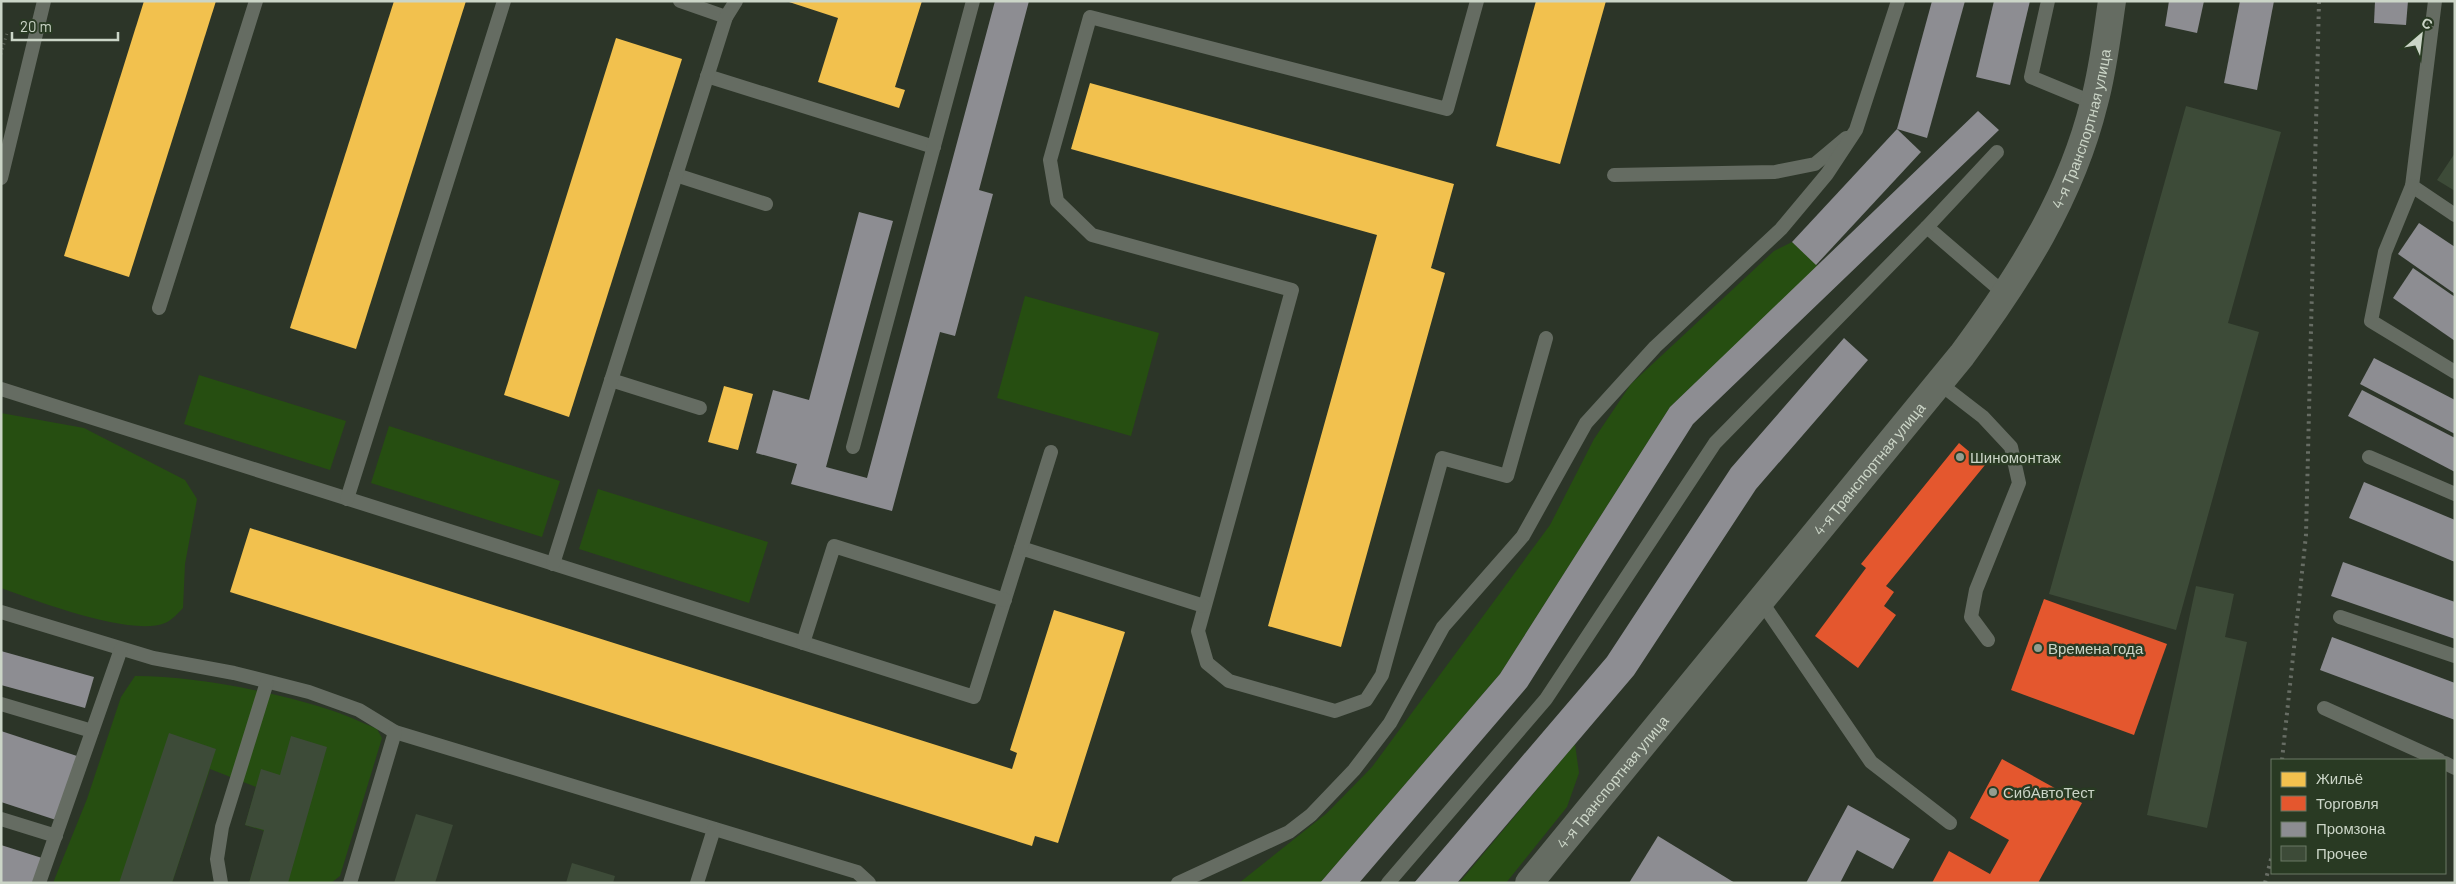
<svg xmlns="http://www.w3.org/2000/svg" width="2456" height="884" font-family="Barlow,sans-serif">
	<style>
		.green { fill: #264e11 }
		.homes { fill: #f2c14e }
		.shops { fill: #e4572e }
		.industry { fill: #8d8d92 }
		.building { fill: #3d4b38 }
		.lines { fill: none; stroke-linecap: round; stroke-linejoin: round }
		.path { stroke: #636a5f; stroke-width: 3; stroke-dasharray: 1 4; stroke-linecap: butt }
		.service { stroke: #656c62; stroke-width: 14 }
		.secondary { stroke: #656c62; stroke-width: 28 }
		.rail { stroke: #676d64; stroke-width: 4; stroke-dasharray: 2.5 5; stroke-linecap: butt }
		.poi-dot { fill: #939d8f; stroke: #293a23; stroke-width: 2 }
		.labels { text-anchor: middle; dominant-baseline: central; stroke-width: 5; stroke-linejoin: round; paint-order: stroke }
		.street-label { font-size: 15px; fill: #cbd5c7; stroke: #293a23 }
		.poi-label { font-size: 15px; fill: #cbd5c7; stroke: #293a23; text-anchor: start }
	</style>
	<rect width="100%" height="100%" fill="#2c3528"/>
	<!-- green -->
	<g class="green">
		<polygon points="1792,242 1818,266 1670,407 1500,674 1320,883 1239,883 1327,813 1372,767 1550,525 1594,439 1631,384 1774,251"/>
		<polygon points="1025,296 1159,333 1131,436 997,398"/>
		<polygon points="199,375 346,421 330,470 184,424"/>
		<path d="M 1,413 L 84,428 L 185,480 L 197,499 L 185,564 L 183,608 C 178,613 171,621 165,623 C 131,637 37,601 1,588 Z"/>
		<polygon points="389,426 560,481 542,537 371,483"/>
		<polygon points="598,489 768,542 749,603 579,549"/>
		<path d="M 135,676 C 194,676 270,691 327,709 C 344,714 361,722 377,729 L 382,738 L 340,876 L 331,883 L 249,883 L 264,831 L 245,825 L 256,787 L 210,769 L 172,883 L 53,883 L 87,799 L 121,697 Z"/>
		<polygon points="1575,744 1579,773 1567,807 1506,883 1459,883"/>
	</g>
	<!-- homes -->
	<g class="homes">
		<polygon points="144,1 216,1 129,277 64,256"/>
		<polygon points="394,1 466,1 356,349 290,328"/>
		<polygon points="786,1 922,1 895,87 905,90 899,108 818,82 838,18"/>
		<polygon points="1536,1 1606,1 1560,164 1496,146"/>
		<polygon points="616,38 682,59 569,417 504,395"/>
		<polygon points="1090,83 1454,184 1431,268 1445,273 1341,647 1268,626 1377,235 1071,149"/>
		<polygon points="724,386 753,394 738,450 708,442"/>
		<polygon points="250,528 1012,769 1017,753 1010,750 1054,610 1125,632 1058,843 1035,836 1032,846 230,592"/>
	</g>
	<!-- shops -->
	<g class="shops">
		<polygon points="1959,443 1985,465 1886,586 1894,592 1884,606 1896,615 1858,668 1815,636 1866,568 1861,564"/>
		<polygon points="2044,599 2167,644 2134,735 2011,690"/>
		<polygon points="2002,759 2082,803 2038,883 1932,883 1949,851 1990,874 2009,840 1970,818"/>
	</g>
	<!-- industry -->
	<g class="industry">
		<polygon points="995,1 1029,1 979,190 993,194 955,336 940,332 892,511 791,484 797,464 756,453 773,390 809,400 859,212 893,221 826,467 867,478"/>
		<polygon points="1932,1 1965,1 1927,138 1897,129"/>
		<polygon points="1994,1 2030,1 2010,85 1976,77"/>
		<polygon points="2169,1 2204,1 2197,33 2165,26"/>
		<polygon points="2240,1 2274,1 2257,90 2224,83"/>
		<polygon points="2375,1 2408,1 2406,25 2374,23"/>
		<polygon points="1978,111 1999,130 1693,424 1527,687 1359,883 1320,883 1500,674 1670,407"/>
		<polygon points="1897,129 1921,152 1816,265 1792,242"/>
		<polygon points="2419,223 2455,247 2455,294 2398,254"/>
		<polygon points="2413,268 2455,297 2455,341 2393,298"/>
		<polygon points="1844,338 1868,360 1756,489 1634,675 1457,883 1414,883 1607,657 1731,468"/>
		<polygon points="2374,358 2455,400 2455,434 2360,384"/>
		<polygon points="2362,390 2455,438 2455,472 2348,416"/>
		<polygon points="2364,482 2455,520 2455,562 2349,518"/>
		<polygon points="2343,562 2455,602 2455,639 2331,596"/>
		<polygon points="2332,637 2455,683 2455,720 2320,670"/>
		<polygon points="1,651 94,677 85,708 1,685"/>
		<polygon points="1,731 77,756 56,820 1,802"/>
		<polygon points="1848,805 1910,839 1893,869 1857,850 1840,883 1806,883"/>
		<polygon points="1658,836 1735,883 1629,883"/>
		<polygon points="1,845 42,858 35,883 1,883"/>
	</g>
	<!-- building -->
	<g class="building">
		<polygon points="2186,106 2281,132 2228,323 2259,332 2176,630 2049,594"/>
		<polygon points="2455,153 2455,191 2437,180"/>
		<polygon points="2196,586 2234,594 2225,637 2247,642 2207,828 2147,815"/>
		<polygon points="169,733 216,749 172,883 119,883"/>
		<polygon points="291,736 327,747 288,883 249,883 264,830 245,825 261,769 280,775"/>
		<polygon points="416,814 453,825 435,883 394,883"/>
		<polygon points="572,863 615,876 613,883 566,883"/>
	</g>
	<g class="lines">
		<!-- path -->
		<polyline class="path" points="1,54 7,33"/>
		<!-- service -->
		<g class="service">
			<polyline points="680,1 726,17"/>
			<polyline points="1477,1 1447,109 1090,17 1050,160 1057,201 1092,235 1292,290 1198,631 1207,663 1229,681 1335,711 1366,700 1382,675 1442,458 1507,476 1546,338"/>
			<polyline points="2048,1 2031,77 2094,103"/>
			<polyline points="2435,1 2412,186 2455,215"/>
			<polyline points="707,76 934,147"/>
			<polyline points="676,175 766,204"/>
			<polyline points="1614,175 1775,172 1815,164 1846,138"/>
			<polyline points="1,178 44,1"/>
			<polyline points="2412,186 2385,252 2371,321 2455,372"/>
			<polyline points="1927,227 2006,295"/>
			<polyline points="159,308 256,1"/>
			<polyline points="611,380 700,408"/>
			<polyline points="1939,383 1983,417 2011,447 2019,483 1976,590 1971,617 1988,640"/>
			<polyline points="1,389 974,697 1021,548 1204,606"/>
			<polyline points="853,447 973,1"/>
			<polyline points="2369,457 2455,494"/>
			<polyline points="347,499 504,1"/>
			<polyline points="1021,548 1051,452"/>
			<polyline points="553,564 726,17 736,1"/>
			<polyline points="1761,601 1871,762 1950,823"/>
			<polyline points="1,612 153,658 234,673 309,692 359,710 395,732 857,872 869,883"/>
			<polyline points="2340,617 2455,656"/>
			<polyline points="803,643 834,546 1005,600"/>
			<polyline points="1,704 92,731"/>
			<polyline points="2324,708 2439,760"/>
			<polyline points="2445,763 2455,768"/>
			<polyline points="1,819 56,836"/>
			<polyline points="39,883 121,649"/>
			<polyline points="221,883 217,859 222,827 267,682"/>
			<polyline points="350,883 395,732"/>
			<polyline points="697,883 714,829"/>
			<polyline points="1178,883 1289,832 1311,815 1354,770 1390,723 1443,627 1523,536 1586,423 1655,347 1781,229 1827,174 1856,130 1898,1"/>
			<polyline points="1388,883 1546,699 1715,443 1927,227 1997,152"/>
		</g>
		<!-- secondary -->
		<path class="secondary" id="s1" d="M 1529,883 L 1962,355 C 2019,278 2071,197 2094,103 C 2103,70 2107,35 2112,1"/>
		<!-- rail -->
		<g class="rail">
			<polyline points="2282,760 2306,535 2319,1"/>
			<polyline points="2265,883 2272,855"/>
		</g>
	</g>
	<!-- markers -->
	<g class="poi-dot">
		<circle cx="1960" cy="457" r="5"/>
		<circle cx="2038" cy="648" r="5"/>
		<circle cx="1993" cy="792" r="5"/>
	</g>
	<g class="labels">
		<!-- street labels -->
		<g class="street-label">
			<text stroke="none"><textPath href="#s1" startOffset="941">4-я Транспортная улица</textPath></text>
			<text stroke="none"><textPath href="#s1" startOffset="536">4-я Транспортная улица</textPath></text>
			<text stroke="none"><textPath href="#s1" startOffset="131">4-я Транспортная улица</textPath></text>
		</g>
		<!-- poi labels -->
		<g class="poi-label">
			<text x="1970" y="457">Шиномонтаж</text>
			<text x="2048" y="648">Времена года</text>
			<text x="2003" y="792">СибАвтоТест</text>
		</g>
	</g>
	<!-- border -->
	<rect width="2456" height="884" fill="none" stroke="#cbd5c7" stroke-width="5"/>
	<!-- legend -->
	<rect x="2271" y="759" width="175" height="115" fill="#293a23" stroke="#6a7865"/>
	<rect x="2281" y="772" width="25" height="15" fill="#f2c14e" stroke="#6a7865"/>
	<text x="2316" y="784" font-size="15" fill="#cbd5c7">Жильё</text>
	<rect x="2281" y="796" width="25" height="15" fill="#e4572e" stroke="#6a7865"/>
	<text x="2316" y="809" font-size="15" fill="#cbd5c7">Торговля</text>
	<rect x="2281" y="822" width="25" height="15" fill="#8d8d92" stroke="#6a7865"/>
	<text x="2316" y="834" font-size="15" fill="#cbd5c7">Промзона</text>
	<rect x="2281" y="846" width="25" height="15" fill="#3d4b38" stroke="#6a7865"/>
	<text x="2316" y="859" font-size="15" fill="#cbd5c7">Прочее</text>
	<!-- north arrow -->
	<g transform="translate(2421 35) rotate(28)" stroke="#293a23" stroke-width="4" paint-order="stroke">
	<path d="M0-4L9 19L0 12L-9 19Z" fill="#cbd5c7"/>
	<text y="-8" font-size="14" font-weight="bold" text-anchor="middle" fill="#cbd5c7">С</text>
	</g>
	<!-- scale -->
	<path d="M12 32v8h106v-8" fill="none" stroke="#cbd5c7" stroke-width="2.5"/>
	<text x="20" y="32" font-size="15" fill="#cbd5c7" stroke="#293a23" stroke-width="4" paint-order="stroke">20 m</text>
</svg>
